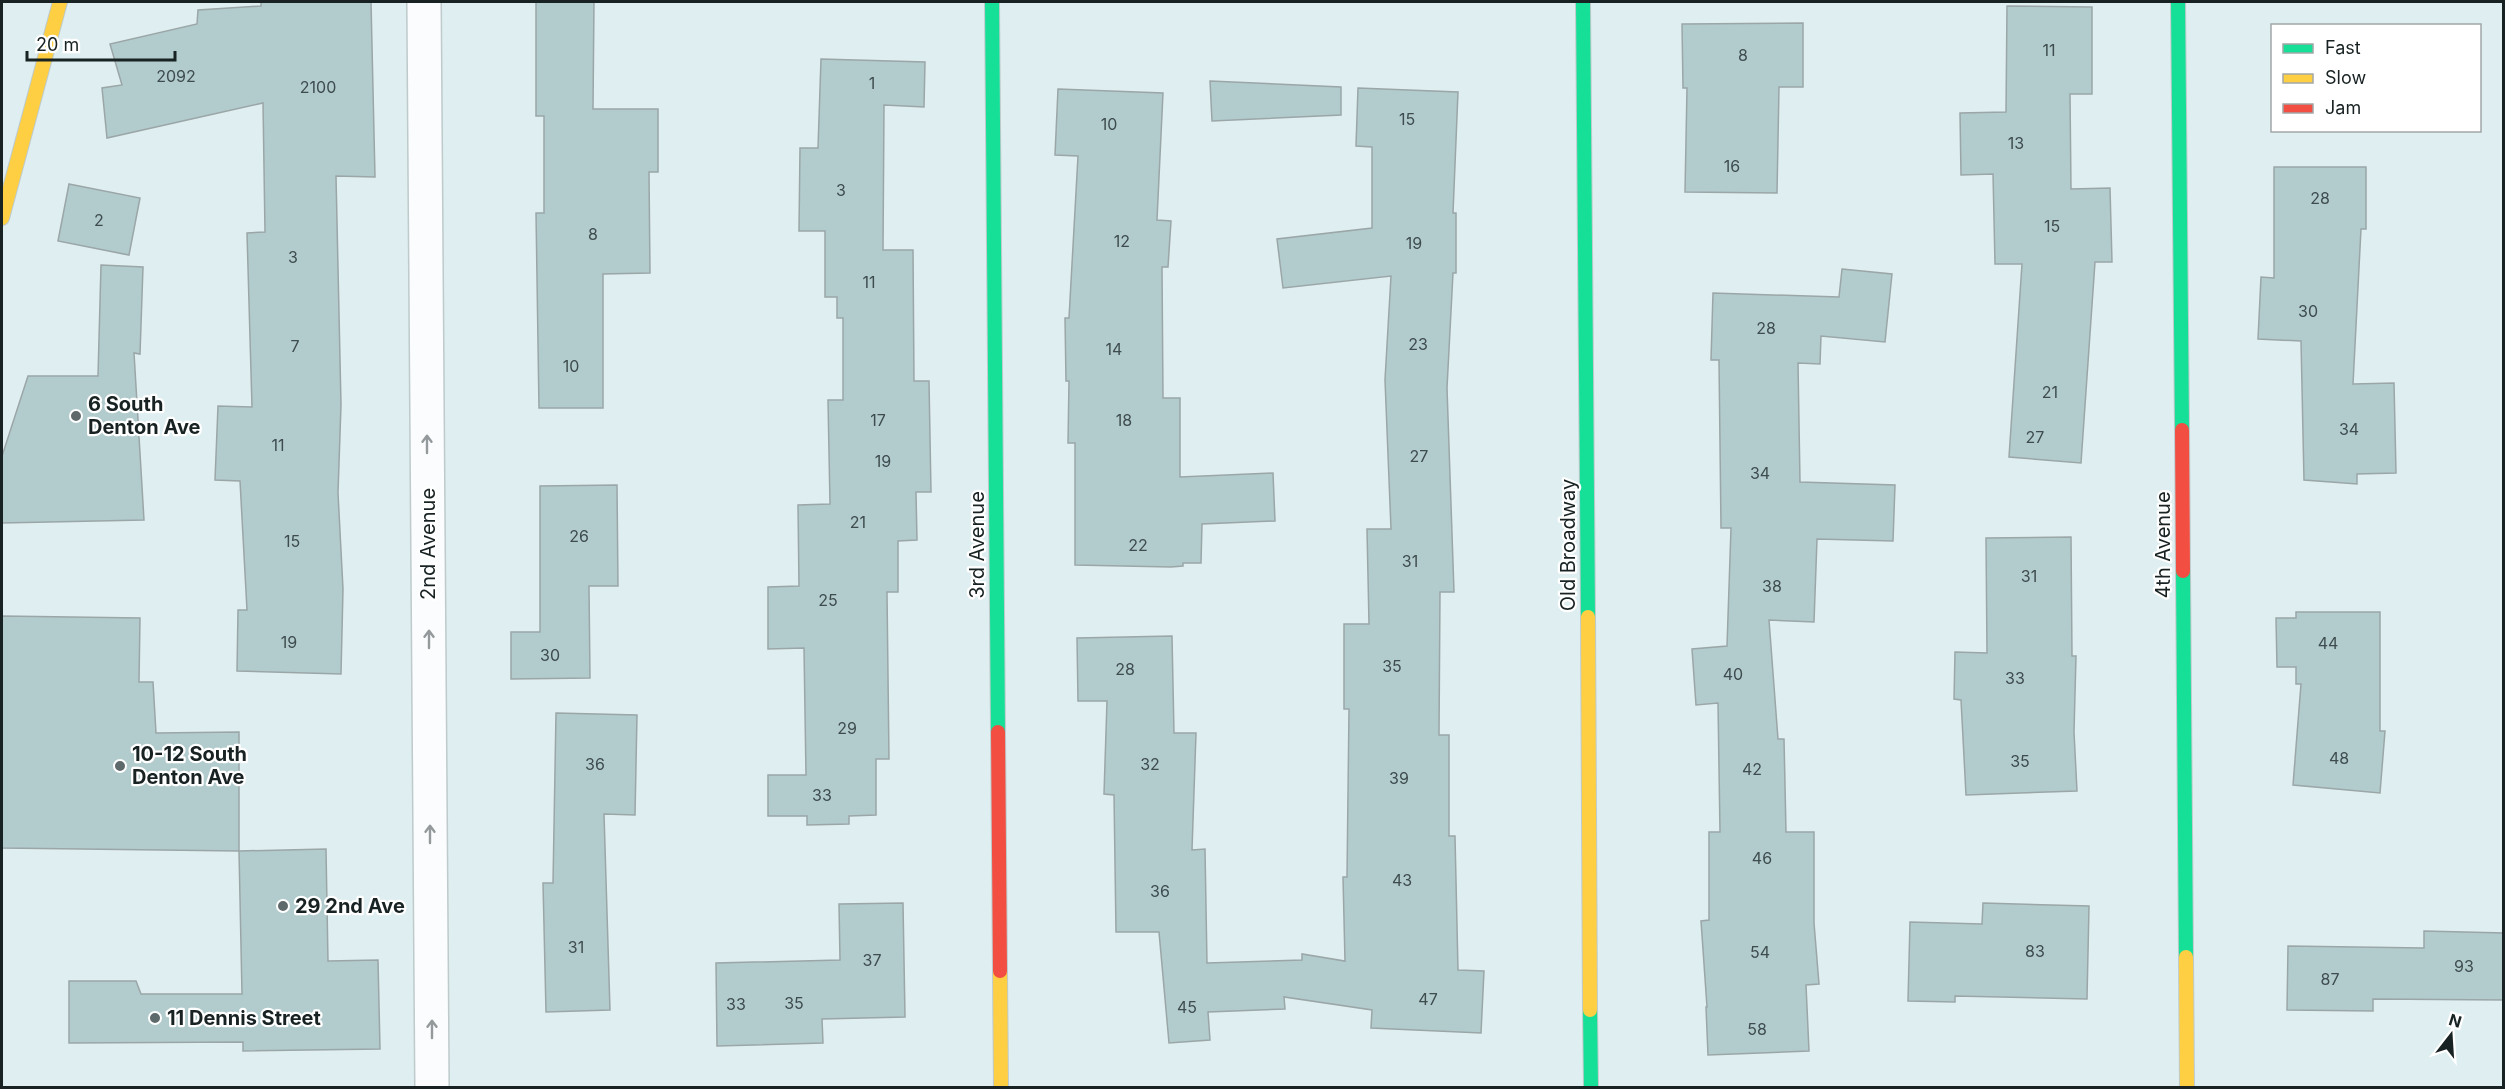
<svg xmlns="http://www.w3.org/2000/svg" width="2505" height="1089" font-family="Inter,sans-serif">
	<style>
		.building { fill: #b2cbcd; stroke: #9ba6a8; stroke-width: 1.5 }
		.lines { fill: none; stroke-linecap: round; stroke-linejoin: round }
		.street-casing { stroke: #becacb; stroke-width: 36 }
		.fast-casing { stroke: #becacb; stroke-width: 16 }
		.slow-casing { stroke: #becacb; stroke-width: 16 }
		.jam-casing { stroke: #becacb; stroke-width: 16 }
		.street { stroke: #fafcfd; stroke-width: 33 }
		.fast { stroke: #16e098; stroke-width: 14 }
		.slow { stroke: #ffcf43; stroke-width: 14 }
		.jam { stroke: #f24e42; stroke-width: 14 }
		.oneway { stroke: #949a9b }
		.poi-dot { fill: #5e696b; stroke: #fff; stroke-width: 2 }
		.labels { text-anchor: middle; dominant-baseline: central; stroke-width: 4.5; stroke-linejoin: round; paint-order: stroke }
		.number-label { font-size: 16px; fill: #3e4c4e }
		.poi-label { font-size: 20px; font-weight: bold; fill: #182223; stroke: #fff; text-anchor: start }
		.street-label { font-size: 20px; fill: #182223; stroke: #fff }
	</style>
	<rect width="100%" height="100%" fill="#dfeef0"/>
	<!-- building -->
	<g class="building">
		<polygon points="261,2 371,2 375,177 336,176 341,405 338,493 343,589 341,674 237,671 238,610 247,610 240,481 215,480 218,406 252,407 247,233 265,232 263,103 107,138 102,88 122,85 110,44 197,24 198,10 261,6"/>
		<polygon points="536,2 594,2 593,109 658,109 658,172 649,172 650,273 603,274 603,408 539,408 536,213 544,213 544,116 536,116"/>
		<polygon points="2007,6 2092,7 2092,94 2070,94 2071,189 2110,188 2112,262 2095,262 2081,463 2009,457 2022,264 1995,264 1993,174 1961,175 1960,113 2006,112"/>
		<polygon points="1803,23 1803,87 1779,87 1777,193 1685,192 1687,88 1683,88 1682,24"/>
		<polygon points="821,59 925,62 924,107 884,105 883,250 913,250 914,381 929,381 931,492 916,492 917,540 898,541 898,592 887,592 889,759 876,759 876,815 849,816 849,824 807,825 807,816 768,816 768,775 806,775 804,648 768,649 768,587 799,586 798,505 830,504 828,400 843,400 843,318 837,318 837,297 825,297 825,231 799,231 800,148 818,148"/>
		<polygon points="1210,81 1341,87 1341,115 1212,121"/>
		<polygon points="1358,88 1458,92 1453,213 1456,213 1456,273 1453,273 1447,388 1454,592 1440,592 1439,735 1449,735 1449,836 1455,836 1458,970 1484,971 1481,1033 1371,1028 1372,1010 1284,997 1285,1009 1208,1012 1210,1040 1169,1043 1159,932 1116,932 1114,795 1104,794 1107,701 1078,701 1077,638 1172,636 1174,733 1196,733 1192,850 1205,849 1207,963 1302,960 1302,954 1345,961 1343,877 1347,877 1349,709 1344,709 1344,624 1369,624 1367,529 1391,529 1385,380 1391,276 1283,288 1277,239 1372,228 1372,147 1356,146"/>
		<polygon points="1058,89 1163,93 1157,220 1171,221 1168,267 1162,267 1163,398 1180,398 1180,477 1273,473 1275,521 1202,524 1201,563 1183,563 1183,566 1171,567 1075,565 1075,443 1068,443 1069,381 1066,381 1065,318 1069,318 1078,156 1055,155"/>
		<polygon points="2274,167 2366,167 2366,229 2361,229 2353,384 2394,383 2396,473 2357,474 2357,484 2304,480 2301,341 2258,339 2261,277 2274,278"/>
		<polygon points="69,184 140,198 129,255 58,241"/>
		<polygon points="101,265 143,267 140,354 134,353 144,520 2,523 2,456 28,376 98,376"/>
		<polygon points="1842,269 1892,274 1885,342 1821,336 1820,364 1798,363 1800,482 1895,485 1893,541 1817,539 1814,622 1769,620 1778,739 1784,739 1786,832 1814,832 1814,923 1819,984 1806,985 1809,1051 1708,1055 1706,1007 1707,1007 1701,921 1709,920 1709,832 1720,832 1718,703 1696,705 1692,649 1727,646 1731,528 1721,528 1719,360 1711,360 1713,293 1839,297"/>
		<polygon points="617,485 618,586 589,586 590,678 511,679 511,632 540,632 540,486"/>
		<polygon points="2071,537 2072,656 2076,656 2074,732 2077,791 1966,795 1961,700 1954,699 1955,652 1987,653 1986,538"/>
		<polygon points="2296,612 2380,612 2380,731 2385,731 2380,793 2293,785 2301,684 2296,684 2296,667 2277,667 2276,618 2296,618"/>
		<polygon points="2,616 140,618 139,682 153,682 156,733 239,732 239,851 2,848"/>
		<polygon points="556,713 637,715 635,815 604,814 610,1010 546,1012 543,883 553,883"/>
		<polygon points="326,849 328,961 378,960 380,1049 243,1051 243,1042 69,1043 69,981 136,981 141,994 242,994 239,851"/>
		<polygon points="903,903 905,1017 822,1019 823,1043 717,1046 716,963 840,960 839,904"/>
		<polygon points="1983,903 2089,906 2087,999 1955,996 1955,1002 1908,1001 1910,922 1982,924"/>
		<polygon points="2424,931 2504,933 2504,1000 2373,999 2373,1011 2287,1010 2288,946 2424,948"/>
	</g>
	<g class="lines">
		<!-- street casing -->
		<g class="street-casing">
			<polyline id="street" points="424,2 432,1088"/>
		</g>
		<!-- fast casing -->
		<g class="fast-casing">
			<g id="fast">
				<polyline points="992,2 998,732"/>
				<polyline points="1583,2 1588,617"/>
				<polyline points="2178,2 2182,430"/>
				<polyline points="2183,571 2186,957"/>
				<polyline points="1590,1010 1591,1088"/>
			</g>
		</g>
		<!-- slow casing -->
		<g class="slow-casing">
			<g id="slow">
				<polyline points="2,218 60,2"/>
				<polyline points="1588,617 1590,1010"/>
				<polyline points="2186,957 2187,1088"/>
				<polyline points="1000,971 1001,1088"/>
			</g>
		</g>
		<!-- jam casing -->
		<g class="jam-casing">
			<g id="jam">
				<polyline points="2182,430 2183,571"/>
				<polyline points="998,732 1000,971"/>
			</g>
		</g>
		<!-- street -->
		<use href="#street" class="street"/>
		<!-- fast -->
		<use href="#fast" class="fast"/>
		<!-- slow -->
		<use href="#slow" class="slow"/>
		<!-- jam -->
		<use href="#jam" class="jam"/>
	</g>
	<!-- one-way arrows -->
	<defs><path id="oneway-shaft" d="M-6 0H5M1.5-3L5.5 0L1.5 3" fill="none" stroke-width="1.6" stroke-linecap="round" stroke-linejoin="round" transform="scale(1.5)"/></defs>
	<g class="oneway">
		<use href="#oneway-shaft" transform="translate(427 444) rotate(-90)"/>
		<use href="#oneway-shaft" transform="translate(429 639) rotate(-90)"/>
		<use href="#oneway-shaft" transform="translate(430 834) rotate(-90)"/>
		<use href="#oneway-shaft" transform="translate(432 1029) rotate(-90)"/>
	</g>
	<!-- markers -->
	<g class="poi-dot">
		<circle cx="76" cy="416" r="6"/>
		<circle cx="120" cy="766" r="6"/>
		<circle cx="283" cy="906" r="6"/>
		<circle cx="155" cy="1018" r="6"/>
	</g>
	<g class="labels">
		<!-- number labels -->
		<g class="number-label">
			<text x="2049" y="50">11</text>
			<text x="1743" y="55">8</text>
			<text x="176" y="76">2092</text>
			<text x="872" y="83">1</text>
			<text x="318" y="87">2100</text>
			<text x="1407" y="119">15</text>
			<text x="1109" y="124">10</text>
			<text x="2016" y="143">13</text>
			<text x="1732" y="166">16</text>
			<text x="841" y="190">3</text>
			<text x="2320" y="198">28</text>
			<text x="99" y="220">2</text>
			<text x="2052" y="226">15</text>
			<text x="593" y="234">8</text>
			<text x="1122" y="241">12</text>
			<text x="1414" y="243">19</text>
			<text x="293" y="257">3</text>
			<text x="869" y="282">11</text>
			<text x="2308" y="311">30</text>
			<text x="1766" y="328">28</text>
			<text x="1418" y="344">23</text>
			<text x="295" y="346">7</text>
			<text x="1114" y="349">14</text>
			<text x="571" y="366">10</text>
			<text x="2050" y="392">21</text>
			<text x="878" y="420">17</text>
			<text x="1124" y="420">18</text>
			<text x="2349" y="429">34</text>
			<text x="2035" y="437">27</text>
			<text x="278" y="445">11</text>
			<text x="1419" y="456">27</text>
			<text x="883" y="461">19</text>
			<text x="1760" y="473">34</text>
			<text x="858" y="522">21</text>
			<text x="579" y="536">26</text>
			<text x="292" y="541">15</text>
			<text x="1138" y="545">22</text>
			<text x="1410" y="561">31</text>
			<text x="2029" y="576">31</text>
			<text x="1772" y="586">38</text>
			<text x="828" y="600">25</text>
			<text x="289" y="642">19</text>
			<text x="2328" y="643">44</text>
			<text x="550" y="655">30</text>
			<text x="1392" y="666">35</text>
			<text x="1125" y="669">28</text>
			<text x="1733" y="674">40</text>
			<text x="2015" y="678">33</text>
			<text x="847" y="728">29</text>
			<text x="2339" y="758">48</text>
			<text x="2020" y="761">35</text>
			<text x="595" y="764">36</text>
			<text x="1150" y="764">32</text>
			<text x="1752" y="769">42</text>
			<text x="1399" y="778">39</text>
			<text x="822" y="795">33</text>
			<text x="1762" y="858">46</text>
			<text x="1402" y="880">43</text>
			<text x="1160" y="891">36</text>
			<text x="576" y="947">31</text>
			<text x="2035" y="951">83</text>
			<text x="1760" y="952">54</text>
			<text x="872" y="960">37</text>
			<text x="2464" y="966">93</text>
			<text x="2330" y="979">87</text>
			<text x="1428" y="999">47</text>
			<text x="794" y="1003">35</text>
			<text x="736" y="1004">33</text>
			<text x="1187" y="1007">45</text>
			<text x="1757" y="1029">58</text>
		</g>
		<!-- poi labels -->
		<g class="poi-label">
			<text x="88" y="404">6 South<tspan x="88" dy="23">Denton Ave</tspan></text>
			<text x="132" y="754">10-12 South<tspan x="132" dy="23">Denton Ave</tspan></text>
			<text x="295" y="906">29 2nd Ave</text>
			<text x="167" y="1018">11 Dennis Street</text>
		</g>
		<!-- street labels -->
		<g class="street-label">
			<text transform="translate(428 544) rotate(-90)">2nd Avenue</text>
			<text transform="translate(977 545) rotate(-90)">3rd Avenue</text>
			<text transform="translate(1568 545) rotate(-90)">Old Broadway</text>
			<text transform="translate(2163 545) rotate(-90)">4th Avenue</text>
		</g>
	</g>
	<!-- border -->
	<rect width="2505" height="1089" fill="none" stroke="#182223" stroke-width="6"/>
	<!-- legend -->
	<rect x="2271" y="24" width="210" height="108" fill="#ffffff" stroke="#a3a7a7" stroke-width="1.5"/>
	<rect x="2283" y="44" width="30" height="9" fill="#16e098" stroke="#a3a7a7" stroke-width="1.5"/>
	<text x="2325" y="54" font-size="18" fill="#182223">Fast</text>
	<rect x="2283" y="74" width="30" height="9" fill="#ffcf43" stroke="#a3a7a7" stroke-width="1.5"/>
	<text x="2325" y="84" font-size="18" fill="#182223">Slow</text>
	<rect x="2283" y="104" width="30" height="9" fill="#f24e42" stroke="#a3a7a7" stroke-width="1.5"/>
	<text x="2325" y="114" font-size="18" fill="#182223">Jam</text>
	<!-- north arrow -->
	<g transform="translate(2451 1035) rotate(17)" stroke="#ffffff" stroke-width="4.5" paint-order="stroke">
	<path d="M0-4.5L10 22L0 15L-10 22Z" fill="#182223"/>
	<text y="-9" font-size="16" font-weight="bold" text-anchor="middle" fill="#182223">N</text>
	</g>
	<!-- scale -->
	<path d="M27 51v9h148v-9" fill="none" stroke="#182223" stroke-width="3"/>
	<text x="36" y="51" font-size="18" fill="#182223" stroke="#ffffff" stroke-width="4.5" paint-order="stroke">20 m</text>
</svg>
